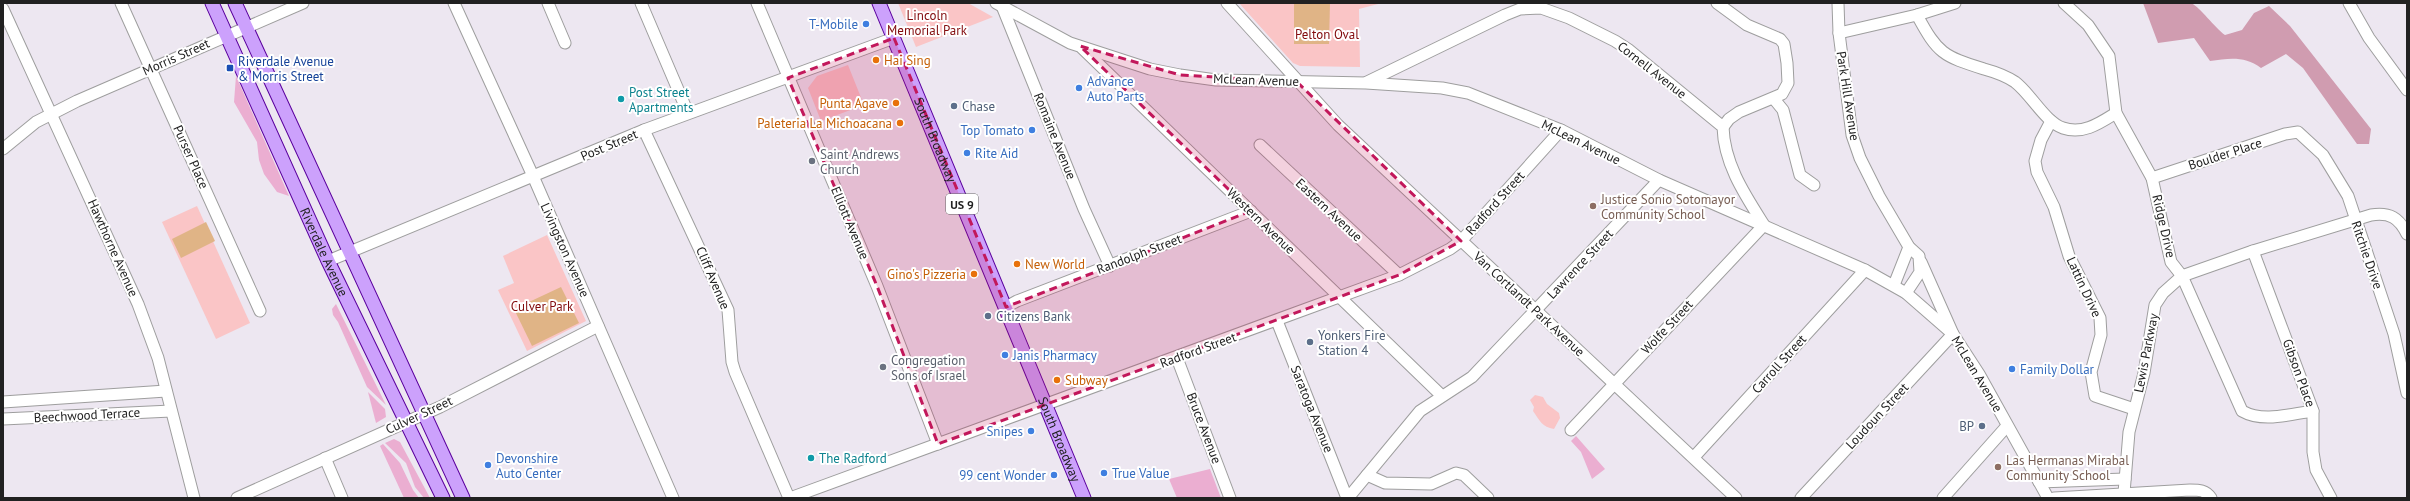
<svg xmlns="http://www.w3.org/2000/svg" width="2410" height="501" font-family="'PT Sans',sans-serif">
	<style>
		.grass { fill: #ebaed1 }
		.forest { fill: #d09cb0 }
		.park { fill: #fac5c6 }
		.pitch { fill: #e0b486 }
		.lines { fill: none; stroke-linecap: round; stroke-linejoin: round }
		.minor-casing { stroke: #9e9e9e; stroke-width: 13 }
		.major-casing { stroke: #5a009d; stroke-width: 15 }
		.minor { stroke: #fff; stroke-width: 11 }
		.major { stroke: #cca1fc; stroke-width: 13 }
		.marked { fill: #c2185b; fill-opacity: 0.2; stroke: #c2185b; stroke-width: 3; stroke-dasharray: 8 5; stroke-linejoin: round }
		.shop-dot { fill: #3f7fe0; stroke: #fff; stroke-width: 1.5 }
		.food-dot { fill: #e8710a; stroke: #fff; stroke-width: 1.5 }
		.transit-dot { fill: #1a4fb4; stroke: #fff; stroke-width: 1.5 }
		.culture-dot { fill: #0f9aa8; stroke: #fff; stroke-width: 1.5 }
		.service-dot { fill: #5c6f8a; stroke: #fff; stroke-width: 1.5 }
		.worship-dot { fill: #6b7280; stroke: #fff; stroke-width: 1.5 }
		.education-dot { fill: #8d6e63; stroke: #fff; stroke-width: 1.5 }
		.labels { text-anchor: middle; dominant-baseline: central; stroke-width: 4; stroke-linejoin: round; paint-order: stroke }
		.shield { fill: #fff; stroke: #646464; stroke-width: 1 }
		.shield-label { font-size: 12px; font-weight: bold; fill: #212121 }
		.park-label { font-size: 13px; fill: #820b0d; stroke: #fff }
		.shop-label { font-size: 13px; fill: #366cbe; stroke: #fff; text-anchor: start }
		.street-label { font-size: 13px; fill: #212121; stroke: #fff }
		.food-label { font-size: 13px; fill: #c56008; stroke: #fff; text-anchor: start }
		.transit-label { font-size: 13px; fill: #164399; stroke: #fff; text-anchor: start }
		.culture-label { font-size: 13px; fill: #0d838f; stroke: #fff; text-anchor: start }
		.service-label { font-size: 13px; fill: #4e5e75; stroke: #fff; text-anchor: start }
		.worship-label { font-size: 13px; fill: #5b616d; stroke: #fff; text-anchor: start }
		.education-label { font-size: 13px; fill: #785e54; stroke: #fff; text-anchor: start }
	</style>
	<rect width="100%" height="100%" fill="#ede7f1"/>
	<!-- grass -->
	<g class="grass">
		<polygon points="236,76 289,196 277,192 264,174 259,160 257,142 234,102"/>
		<polygon points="336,304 386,405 367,387 338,322 333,315 332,309"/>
		<polygon points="368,392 385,409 386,417 376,423"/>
		<polygon points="1576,436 1605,469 1592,479 1581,452 1571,441"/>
		<polygon points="394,439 400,442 430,498 424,498 415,487 406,463 385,443"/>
		<polygon points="383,444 400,463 413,490 419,498 404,498 380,446"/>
		<polygon points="1210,469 1221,498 1177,498 1169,479"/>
	</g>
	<!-- forest -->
	<path class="forest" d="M 2143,3 L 2191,3 C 2201,8 2214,27 2225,35 L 2242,30 L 2254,13 L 2269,6 L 2290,26 L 2371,129 L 2369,144 L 2357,144 L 2303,68 L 2286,54 L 2261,68 C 2245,56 2230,58 2210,61 L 2194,38 L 2158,43 Z"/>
	<!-- park -->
	<g class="park">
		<polygon points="898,3 968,3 993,17 916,47"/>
		<polygon points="1239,3 1382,3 1359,9 1360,67 1300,66 1293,63"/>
		<polygon points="848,65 864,105 821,121 808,88 817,76"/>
		<polygon points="197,206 250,323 216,339 162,222"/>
		<polygon points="547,235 586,321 527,351 498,290 514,283 503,256"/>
		<path d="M 1535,395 L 1543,397 L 1547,404 L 1559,413 L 1560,418 L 1554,429 C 1542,427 1540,421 1533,411 L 1534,407 L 1530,400 Z"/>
	</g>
	<!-- pitch -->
	<g class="pitch">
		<polygon points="1294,3 1330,3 1329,44 1294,44"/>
		<polygon points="206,222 215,241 181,258 172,239"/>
		<polygon points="561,287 579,323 532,346 514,309"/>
	</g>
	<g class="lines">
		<!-- minor casing -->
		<g class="minor-casing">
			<g id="minor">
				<polyline points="121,3 260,311"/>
				<polyline points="454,3 533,176 673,498"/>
				<polyline points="548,3 565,43"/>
				<polyline points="641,3 688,113"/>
				<polyline points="757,3 877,286 938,444"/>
				<polyline points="996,3 1070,43 1150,69 1180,75 1216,80 1366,83 1442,88 1468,93 1561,130 1659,180 1865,270 1906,293 1953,334 1979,374 2048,498"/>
				<polyline points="1227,3 1338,125 1736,498"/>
				<polyline points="1717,3 1747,25 1780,39 1784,44 1787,63 1788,83 1782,94 1739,112 1729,119 1723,127"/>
				<polyline points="1838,3 1839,33 1852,135 1860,158 1879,196 1909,247 1919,256 1920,272 1906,293"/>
				<path d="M 2064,3 L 2088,25 L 2109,56 L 2116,113 L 2152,178 L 2171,262 L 2182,276 L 2242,411 C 2263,423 2290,414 2313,411"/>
				<polyline points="2349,3 2369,38 2407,90"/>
				<polyline points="1002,6 1084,209 1110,266"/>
				<polyline points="3,9 138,304 158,358 194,498"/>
				<path d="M 1917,15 C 1938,54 1943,56 1984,69 C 1995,72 2006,76 2015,82 C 2031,94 2045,122 2063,128 C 2083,135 2100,123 2116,113"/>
				<polyline points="1839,33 1917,15 1955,3"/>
				<polyline points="1082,48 1442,396"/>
				<path d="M 1367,82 L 1505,15 L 1520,9 L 1541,8 L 1569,18 L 1615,41 L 1629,50 L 1723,127 C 1724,164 1745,195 1764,225 L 1571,430"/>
				<polyline points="1774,99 1783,110 1800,175 1814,185"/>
				<polyline points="2051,121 2041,140 2035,161 2037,172 2054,207 2069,256 2100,318 2101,335 2091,372 2095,396 2134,409"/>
				<polyline points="644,130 728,310 732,362 735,372 789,498"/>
				<polyline points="1260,145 1399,275"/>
				<polyline points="3,149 36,122 77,101 303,3"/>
				<polyline points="2152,178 2285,134 2298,132 2323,155 2348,196 2394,334 2407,393"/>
				<polyline points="2253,251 2313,411 2313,452 2316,470 2331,498"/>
				<polyline points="328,261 644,130 894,38"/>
				<polyline points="1894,285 1909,247"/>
				<polyline points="1006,307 1017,301 1251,211"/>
				<polyline points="1277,321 1347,498"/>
				<polyline points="1177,358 1230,498"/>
				<polyline points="3,402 166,391"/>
				<polyline points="3,419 171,411"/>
				<polyline points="1694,457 1865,270"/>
				<polyline points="325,458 342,498"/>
				<polyline points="1367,475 1385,483 1431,484 1456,473 1464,475 1488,498"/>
				<polyline points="2039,482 2125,479"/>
				<path d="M 2124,493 L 2129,432 L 2144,373 L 2155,305 L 2163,293 L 2182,276 L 2253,251 L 2371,215 C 2390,212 2399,218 2407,234"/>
				<polyline points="237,498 440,407 598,326"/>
				<polyline points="790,498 1399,275 1450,249 1461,241 1561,130"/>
				<polyline points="1348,498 1420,411 1472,377 1659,180"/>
				<polyline points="1801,498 1953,334 1921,262"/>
				<polyline points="1943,498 2007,426"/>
				<path d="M 2054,498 L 2190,490 C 2199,490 2206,490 2211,498"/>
			</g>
		</g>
		<!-- major casing -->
		<g class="major-casing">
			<g id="major">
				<path id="s1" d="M 212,3 L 328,261 L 443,498"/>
				<polyline points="235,3 463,498"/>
				<path id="s2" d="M 879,3 L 1084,498"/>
			</g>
		</g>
		<!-- minor -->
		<use href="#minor" class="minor"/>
		<!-- major -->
		<use href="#major" class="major"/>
	</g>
	<!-- marked area -->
	<path class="marked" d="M 894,38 L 1006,307 L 1251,211 L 1080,46 L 1180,75 L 1297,82 L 1461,241 L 1399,275 L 938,444 L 877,286 L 788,78 Z"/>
	<!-- markers -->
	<g class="shop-dot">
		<circle cx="866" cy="24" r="4"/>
		<circle cx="1079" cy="88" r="4"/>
		<circle cx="1032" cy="130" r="4"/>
		<circle cx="967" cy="153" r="4"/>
		<circle cx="1005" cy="355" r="4"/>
		<circle cx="2012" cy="369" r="4"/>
		<circle cx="1031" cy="431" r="4"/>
		<circle cx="488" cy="465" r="4"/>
		<circle cx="1104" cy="473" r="4"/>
		<circle cx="1054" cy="475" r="4"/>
	</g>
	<g class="food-dot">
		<circle cx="876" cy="60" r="4"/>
		<circle cx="896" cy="103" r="4"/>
		<circle cx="900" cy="123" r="4"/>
		<circle cx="1017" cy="264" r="4"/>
		<circle cx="974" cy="274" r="4"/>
		<circle cx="1057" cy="380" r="4"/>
	</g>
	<rect class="transit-dot" x="226" y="64" width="8" height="8" rx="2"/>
	<g class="culture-dot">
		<circle cx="621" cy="99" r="4"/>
		<circle cx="811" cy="458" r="4"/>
	</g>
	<g class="service-dot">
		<circle cx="954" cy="106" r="4"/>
		<circle cx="988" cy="316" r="4"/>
		<circle cx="1310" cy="342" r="4"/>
		<circle cx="1982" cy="426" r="4"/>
	</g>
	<g class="worship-dot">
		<circle cx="812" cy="161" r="4"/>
		<circle cx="883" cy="367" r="4"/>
	</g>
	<g class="education-dot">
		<circle cx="1593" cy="206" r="4"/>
		<circle cx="1998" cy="467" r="4"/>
	</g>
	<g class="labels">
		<!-- shield labels -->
		<rect class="shield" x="946" y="194" width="32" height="20" rx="3"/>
		<g class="shield-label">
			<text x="962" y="204">US 9</text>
		</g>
		<!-- park labels -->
		<g class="park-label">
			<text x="927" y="15">Lincoln<tspan x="927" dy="15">Memorial Park</tspan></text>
			<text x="1327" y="34">Pelton Oval</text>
			<text x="542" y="306">Culver Park</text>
		</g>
		<!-- shop labels -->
		<g class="shop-label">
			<text x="858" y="24" text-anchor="end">T-Mobile</text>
			<text x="1087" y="81">Advance<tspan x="1087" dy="15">Auto Parts</tspan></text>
			<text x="1024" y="130" text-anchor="end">Top Tomato</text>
			<text x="975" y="153">Rite Aid</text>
			<text x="1013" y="355">Janis Pharmacy</text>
			<text x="2020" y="369">Family Dollar</text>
			<text x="1023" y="431" text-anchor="end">Snipes</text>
			<text x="496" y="458">Devonshire<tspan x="496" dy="15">Auto Center</tspan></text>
			<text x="1112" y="473">True Value</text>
			<text x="1046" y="475" text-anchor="end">99 cent Wonder</text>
		</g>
		<!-- street labels -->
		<g class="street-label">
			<text transform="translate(176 57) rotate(-24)">Morris Street</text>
			<text transform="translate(1652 70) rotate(38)">Cornell Avenue</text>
			<text transform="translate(1256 80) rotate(2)">McLean Avenue</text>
			<text transform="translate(1848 96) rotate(81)">Park Hill Avenue</text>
			<text transform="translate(1055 136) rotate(68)">Romaine Avenue</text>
			<text stroke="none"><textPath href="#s2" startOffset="148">South Broadway</textPath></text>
			<text transform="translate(1581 142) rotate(26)">McLean Avenue</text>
			<text transform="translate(609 145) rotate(-23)">Post Street</text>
			<text transform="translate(2225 154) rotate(-18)">Boulder Place</text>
			<text transform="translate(191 157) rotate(66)">Purser Place</text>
			<text transform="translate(1495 203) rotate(-48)">Radford Street</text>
			<text transform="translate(1329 210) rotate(43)">Eastern Avenue</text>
			<text transform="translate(1261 221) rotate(44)">Western Avenue</text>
			<text transform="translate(850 223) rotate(67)">Elliott Avenue</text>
			<text transform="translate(2164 226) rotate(77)">Ridge Drive</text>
			<text transform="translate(113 248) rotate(66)">Hawthorne Avenue</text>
			<text transform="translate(565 250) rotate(66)">Livingston Avenue</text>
			<text stroke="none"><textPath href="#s1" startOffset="273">Riverdale Avenue</textPath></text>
			<text transform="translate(1139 254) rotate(-21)">Randolph Street</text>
			<text transform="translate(2367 255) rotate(71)">Ritchie Drive</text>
			<text transform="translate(1580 264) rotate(-47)">Lawrence Street</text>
			<text transform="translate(713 278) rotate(67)">Cliff Avenue</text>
			<text transform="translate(2084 287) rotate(65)">Lattin Drive</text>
			<text transform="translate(1529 304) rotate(43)">Van Cortlandt Park Avenue</text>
			<text transform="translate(1667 327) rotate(-47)">Wolfe Street</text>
			<text transform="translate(1198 350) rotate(-20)">Radford Street</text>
			<text transform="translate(2146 353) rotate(-79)">Lewis Parkway</text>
			<text transform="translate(1779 364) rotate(-48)">Carroll Street</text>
			<text transform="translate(2299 373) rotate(70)">Gibson Place</text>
			<text transform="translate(1977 374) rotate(59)">McLean Avenue</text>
			<text transform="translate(1312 409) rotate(68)">Saratoga Avenue</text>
			<text transform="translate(87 415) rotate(-3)">Beechwood Terrace</text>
			<text transform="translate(419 415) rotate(-25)">Culver Street</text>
			<text transform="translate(1877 416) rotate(-47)">Loudoun Street</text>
			<text transform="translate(1204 428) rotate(69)">Bruce Avenue</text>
			<text stroke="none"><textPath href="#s2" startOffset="472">South Broadway</textPath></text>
		</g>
		<!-- food labels -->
		<g class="food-label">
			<text x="884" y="60">Hai Sing</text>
			<text x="888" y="103" text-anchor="end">Punta Agave</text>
			<text x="892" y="123" text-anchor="end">Paleteria La Michoacana</text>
			<text x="1025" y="264">New World</text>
			<text x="966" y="274" text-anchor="end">Gino's Pizzeria</text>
			<text x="1065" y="380">Subway</text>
		</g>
		<!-- transit labels -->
		<g class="transit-label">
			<text x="238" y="61">Riverdale Avenue<tspan x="238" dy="15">&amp; Morris Street</tspan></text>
		</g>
		<!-- culture labels -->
		<g class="culture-label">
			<text x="629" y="92">Post Street<tspan x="629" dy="15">Apartments</tspan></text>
			<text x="819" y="458">The Radford</text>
		</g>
		<!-- service labels -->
		<g class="service-label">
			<text x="962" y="106">Chase</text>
			<text x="996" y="316">Citizens Bank</text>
			<text x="1318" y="335">Yonkers Fire<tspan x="1318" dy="15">Station 4</tspan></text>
			<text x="1974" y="426" text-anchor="end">BP</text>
		</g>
		<!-- worship labels -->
		<g class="worship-label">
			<text x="820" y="154">Saint Andrews<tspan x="820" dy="15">Church</tspan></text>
			<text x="891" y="360">Congregation<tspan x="891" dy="15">Sons of Israel</tspan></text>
		</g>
		<!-- education labels -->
		<g class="education-label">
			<text x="1601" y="199">Justice Sonio Sotomayor<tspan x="1601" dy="15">Community School</tspan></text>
			<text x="2006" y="460">Las Hermanas Mirabal<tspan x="2006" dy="15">Community School</tspan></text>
		</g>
	</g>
	<!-- border -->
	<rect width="2410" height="501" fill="none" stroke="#212121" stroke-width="8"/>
</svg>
